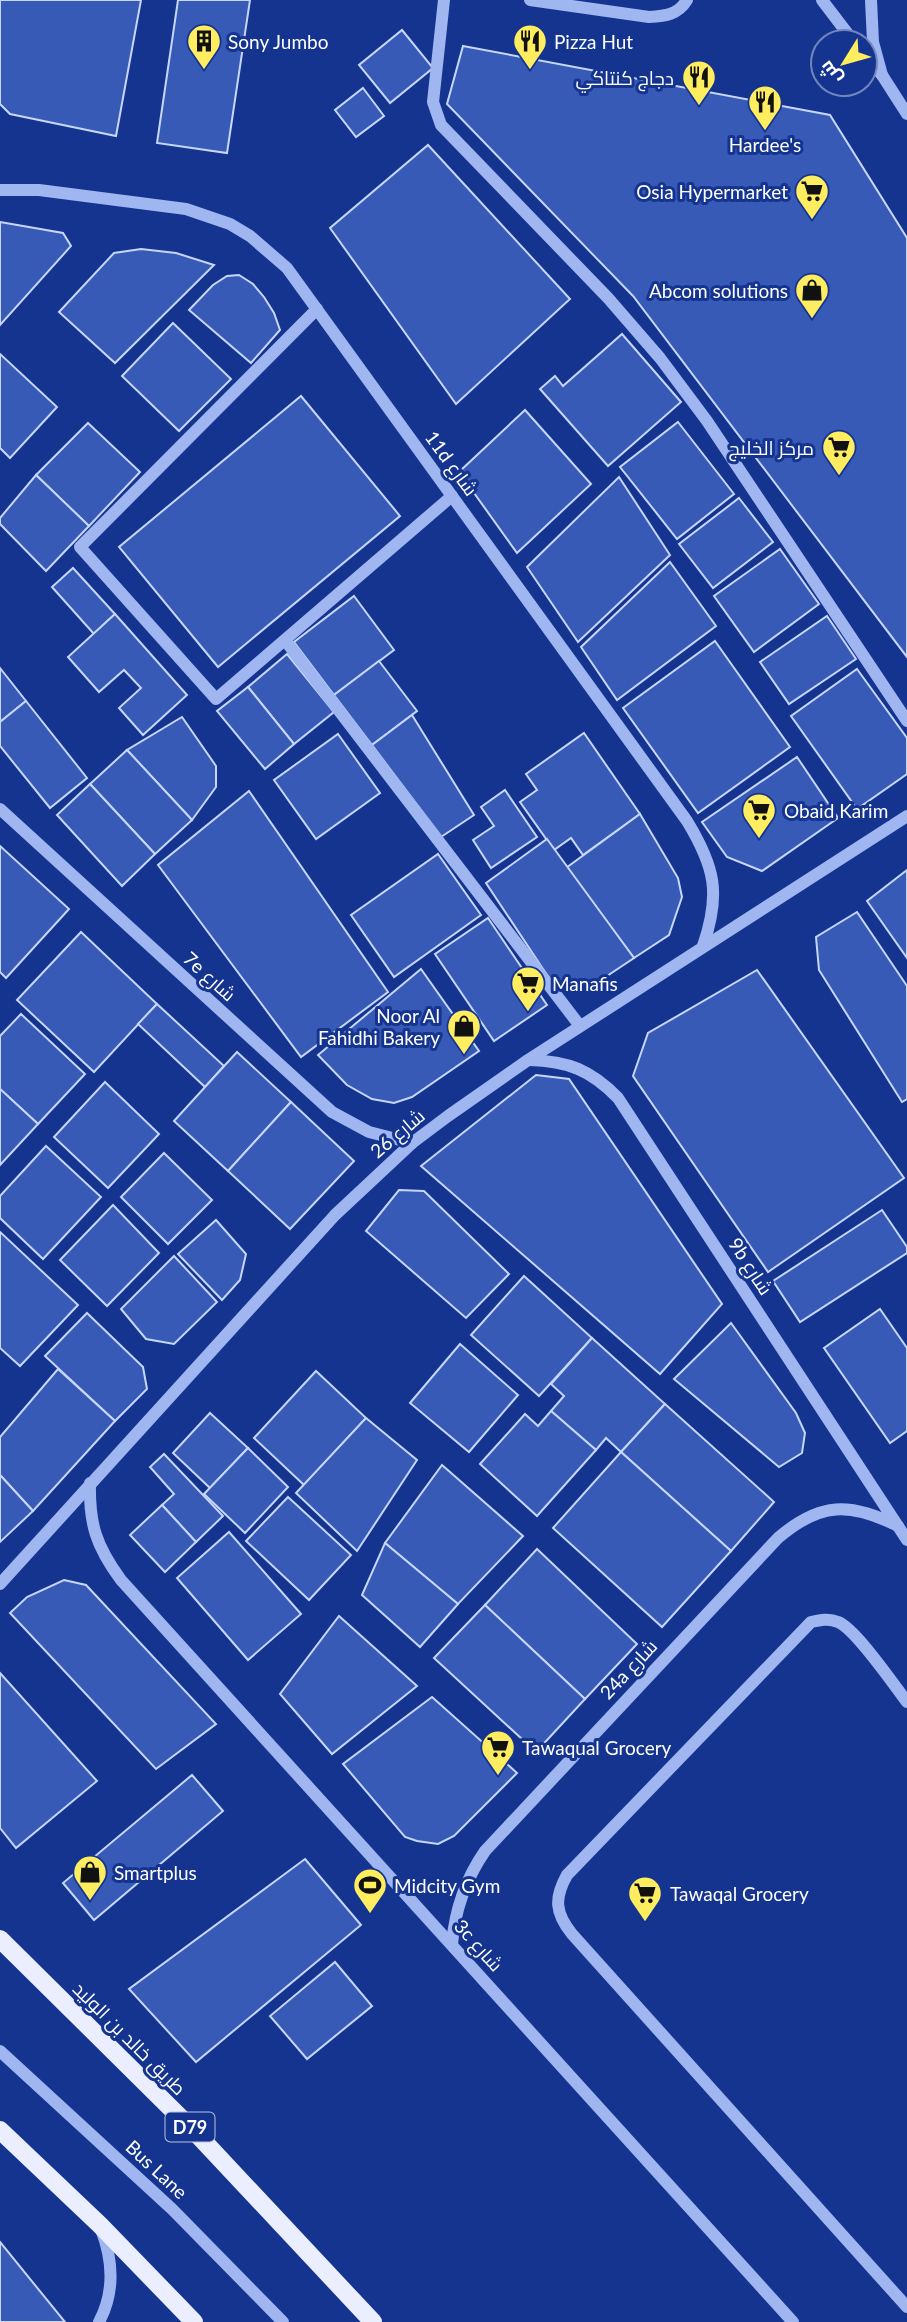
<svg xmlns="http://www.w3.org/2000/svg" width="907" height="2322" font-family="Lato,Cairo,sans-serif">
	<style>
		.building { fill: #385ab7; stroke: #c7d6fc; stroke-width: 2 }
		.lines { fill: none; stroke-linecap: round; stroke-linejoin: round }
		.minor { stroke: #a0b6f1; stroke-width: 12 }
		.major { stroke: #eaeeff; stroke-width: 18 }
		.labels { text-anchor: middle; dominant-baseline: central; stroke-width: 6; stroke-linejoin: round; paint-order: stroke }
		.shield { fill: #143490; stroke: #b8c2de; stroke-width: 2 }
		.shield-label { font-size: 18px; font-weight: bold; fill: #fff }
		.poi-label { font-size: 19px; fill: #fff; stroke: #143490; text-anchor: start }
		.street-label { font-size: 19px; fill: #fff; stroke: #143490 }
	</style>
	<rect width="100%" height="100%" fill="#143490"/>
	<!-- building -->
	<g class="building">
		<polygon points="0,0 141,0 116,136 10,114 0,104"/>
		<polygon points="178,0 250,0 227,153 157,143"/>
		<polygon points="402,30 433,68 390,103 359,65"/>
		<polygon points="463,46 830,115 907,238 907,657 633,296 447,104"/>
		<polygon points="363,88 384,116 356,137 335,110"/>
		<polygon points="428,145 570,299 456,404 330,228"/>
		<polygon points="0,222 63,233 71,246 0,325"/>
		<polygon points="141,249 176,253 214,265 115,363 59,312 114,253"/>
		<polygon points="239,275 253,284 264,297 274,313 280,330 251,363 189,310 213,285 227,276"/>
		<polygon points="173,323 231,379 179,431 122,376"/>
		<polygon points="622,334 681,402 608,466 540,389 555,376 563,386"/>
		<polygon points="0,354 57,407 10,458 0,448"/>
		<polygon points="301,396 400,516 218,667 119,547"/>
		<polygon points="525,410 591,484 517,553 459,472"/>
		<polygon points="678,422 734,494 677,539 620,467"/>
		<polygon points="88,423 140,472 89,526 36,475"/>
		<polygon points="36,475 89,526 46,571 0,524 0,518"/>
		<polygon points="619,477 670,555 578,642 527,567"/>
		<polygon points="739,498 773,542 713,588 679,544"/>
		<polygon points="780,549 819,604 754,652 714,596"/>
		<polygon points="670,562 716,626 617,700 581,647"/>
		<polygon points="73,568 115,614 94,634 52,587"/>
		<polygon points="354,596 394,650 334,695 294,642"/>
		<polygon points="115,614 187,695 143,735 119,708 141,688 124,670 99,692 68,657"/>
		<polygon points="827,616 856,659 789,704 760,662"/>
		<polygon points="715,641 790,747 698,813 623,708"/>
		<polygon points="287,654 334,712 294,744 248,687"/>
		<polygon points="379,661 417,711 372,745 334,695"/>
		<polygon points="0,668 26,701 0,722"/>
		<polygon points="857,669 907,738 907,774 857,809 791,716"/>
		<polygon points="248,687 294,744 265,769 217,711"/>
		<polygon points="26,701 87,778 50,808 0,746 0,722"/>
		<polygon points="412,715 474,815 441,837 372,745"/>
		<polygon points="182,717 216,766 216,787 192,820 127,750"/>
		<polygon points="584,733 640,814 583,855 571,838 554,850 520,802 537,790 526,774"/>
		<polygon points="338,734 380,793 316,839 274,780"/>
		<polygon points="127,750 192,820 155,854 90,784"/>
		<polygon points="797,757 838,818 762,871 727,857 702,822"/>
		<polygon points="90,784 155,854 122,886 57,815"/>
		<polygon points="505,790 537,837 491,868 473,840 494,826 481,807"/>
		<polygon points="249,791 388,992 301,1057 158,865"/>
		<polygon points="640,814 678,878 682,897 669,935 634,958 566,868"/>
		<polygon points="547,839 634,958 586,990 551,981 486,883"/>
		<polygon points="0,846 69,909 6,978 0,972"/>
		<polygon points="438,854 481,915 394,977 351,915"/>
		<polygon points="907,870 907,958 867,901"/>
		<polygon points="857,912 907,986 907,1099 902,1102 819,970 816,937"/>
		<polygon points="488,918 547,1005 494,1041 435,954"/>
		<polygon points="81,932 157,1004 94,1072 17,1000"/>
		<polygon points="421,969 479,1051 412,1097 394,1103 372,1099 347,1085 318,1055"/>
		<polygon points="757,970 904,1178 768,1272 633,1076 648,1033"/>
		<polygon points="157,1004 224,1066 205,1087 138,1024"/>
		<polygon points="21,1014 85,1074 38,1124 0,1089 0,1036"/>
		<polygon points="237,1052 291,1102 228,1171 174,1121"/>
		<polygon points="536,1075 569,1079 722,1304 660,1374 421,1166"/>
		<polygon points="105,1082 159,1134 108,1188 54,1137"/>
		<polygon points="0,1089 38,1124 0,1165"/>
		<polygon points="291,1102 354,1161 290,1229 228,1171"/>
		<polygon points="46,1146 101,1197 43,1259 0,1218 0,1196"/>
		<polygon points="164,1153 212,1200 168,1244 121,1197"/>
		<polygon points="399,1190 424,1191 509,1274 466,1318 366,1231"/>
		<polygon points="113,1205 159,1253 107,1306 60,1260"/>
		<polygon points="882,1210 907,1247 907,1253 800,1322 773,1281"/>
		<polygon points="216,1220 246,1254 240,1280 222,1300 178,1254"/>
		<polygon points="0,1232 78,1305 20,1366 0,1348"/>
		<polygon points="174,1256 217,1302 174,1344 146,1339 121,1309"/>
		<polygon points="524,1276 592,1338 539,1396 471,1335"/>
		<polygon points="880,1309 907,1348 907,1431 890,1443 824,1348"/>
		<polygon points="87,1313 143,1367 147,1389 115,1421 45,1356"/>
		<polygon points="731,1323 796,1413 805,1433 802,1453 779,1467 674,1379"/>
		<polygon points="592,1338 665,1404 621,1452 606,1438 596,1450 551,1411 564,1396 551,1384"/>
		<polygon points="460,1344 518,1395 469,1452 410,1403"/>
		<polygon points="58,1369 115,1421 33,1511 0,1475 0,1437"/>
		<polygon points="316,1371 366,1418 304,1485 254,1438"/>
		<polygon points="665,1404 774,1502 731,1551 621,1452"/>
		<polygon points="551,1411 596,1450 537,1516 480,1464 525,1414 538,1426"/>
		<polygon points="210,1413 248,1448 210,1488 173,1453"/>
		<polygon points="366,1418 417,1460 357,1551 296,1493"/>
		<polygon points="248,1448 288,1487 245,1533 204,1494"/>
		<polygon points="621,1452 731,1551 662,1627 553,1528"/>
		<polygon points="164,1454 223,1516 196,1542 162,1505 174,1494 150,1467"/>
		<polygon points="442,1465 523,1536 458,1604 385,1543"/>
		<polygon points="0,1475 33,1511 0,1542"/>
		<polygon points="288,1497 351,1555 309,1600 246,1541"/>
		<polygon points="162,1505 196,1542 165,1572 130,1535"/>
		<polygon points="229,1532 301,1614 248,1660 177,1578"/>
		<polygon points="385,1543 458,1604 420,1647 362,1595"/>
		<polygon points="537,1549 637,1644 585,1699 485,1605"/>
		<polygon points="64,1580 86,1585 216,1724 156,1769 10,1613 27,1597"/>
		<polygon points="485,1605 585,1699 536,1752 434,1658"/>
		<polygon points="339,1616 417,1686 332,1754 280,1694"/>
		<polygon points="0,1673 97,1781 16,1848 0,1828"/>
		<polygon points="432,1697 517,1773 454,1836 438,1844 417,1841 405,1837 343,1764"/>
		<polygon points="192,1775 223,1811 94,1920 63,1883"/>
		<polygon points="305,1859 361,1925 196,2062 129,1989"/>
		<polygon points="335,1962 372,2006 307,2059 270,2016"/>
		<polygon points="0,2242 65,2322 0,2322"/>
	</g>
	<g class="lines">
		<!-- minor -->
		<g class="minor">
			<polyline points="444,0 433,102 441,125 608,298 660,358 707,421 907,721"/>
			<path d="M 530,0 L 649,17 C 665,16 678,15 687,0"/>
			<polyline points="822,0 854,42"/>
			<polyline points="871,0 873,42 882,75"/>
			<polyline points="865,56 882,75 907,114"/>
			<path d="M 0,190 L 39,190 L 186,209 L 230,224 L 250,236 L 287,268 L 687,821 C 715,867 721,894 703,946"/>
			<polyline points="317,309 80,547 216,699 452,496"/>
			<polyline points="285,640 580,1026"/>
			<polyline points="0,809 332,1112 369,1132 412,1143"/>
			<path d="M 529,1060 C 568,1061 591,1070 618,1098 L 907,1540"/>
			<path d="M 90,1483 C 89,1524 96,1546 121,1580 L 793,2322"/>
			<polyline points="0,1584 335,1215 412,1143 448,1116 528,1060 907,816"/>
			<path d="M 907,1702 C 894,1685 855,1628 838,1622 C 829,1618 820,1620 811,1622 L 567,1875 C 554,1898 555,1913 572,1934 L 907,2307"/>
			<path d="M 452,1944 C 455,1909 465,1880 485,1851 L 778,1538 C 820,1502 850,1502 898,1526"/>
			<polyline points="0,2051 172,2209 283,2322"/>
			<path d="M 99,2322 C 115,2292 113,2260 101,2229"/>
		</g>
		<!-- major -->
		<g class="major">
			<polyline points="0,1939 196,2133 373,2322"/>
			<polyline points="0,2130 100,2225 194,2322"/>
		</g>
	</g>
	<!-- icons -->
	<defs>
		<g id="building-pin" transform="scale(1.75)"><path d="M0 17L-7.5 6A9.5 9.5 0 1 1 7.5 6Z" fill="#ffed60" stroke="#143490"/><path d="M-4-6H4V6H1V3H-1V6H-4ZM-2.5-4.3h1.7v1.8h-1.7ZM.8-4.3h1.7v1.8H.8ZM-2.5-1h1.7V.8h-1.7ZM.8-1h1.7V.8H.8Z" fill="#111"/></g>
		<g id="restaurant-pin" transform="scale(1.75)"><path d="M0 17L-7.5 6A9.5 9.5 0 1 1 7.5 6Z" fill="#ffed60" stroke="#143490"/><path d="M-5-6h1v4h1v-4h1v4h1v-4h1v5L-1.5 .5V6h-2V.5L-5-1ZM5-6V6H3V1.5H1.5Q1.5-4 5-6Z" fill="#111"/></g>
		<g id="supermarket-pin" transform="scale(1.75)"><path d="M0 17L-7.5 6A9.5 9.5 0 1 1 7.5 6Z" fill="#ffed60" stroke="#143490"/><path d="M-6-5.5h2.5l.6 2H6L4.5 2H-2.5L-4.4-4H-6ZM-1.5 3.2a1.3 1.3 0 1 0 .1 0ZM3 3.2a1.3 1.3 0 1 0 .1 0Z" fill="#111"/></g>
		<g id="shop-pin" transform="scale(1.75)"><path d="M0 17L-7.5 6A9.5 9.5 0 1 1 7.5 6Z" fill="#ffed60" stroke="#143490"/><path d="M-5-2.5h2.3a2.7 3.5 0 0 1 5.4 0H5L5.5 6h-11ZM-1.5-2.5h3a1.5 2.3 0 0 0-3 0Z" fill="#111"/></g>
		<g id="stadium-pin" transform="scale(1.75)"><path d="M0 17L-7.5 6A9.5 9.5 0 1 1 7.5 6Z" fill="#ffed60" stroke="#143490"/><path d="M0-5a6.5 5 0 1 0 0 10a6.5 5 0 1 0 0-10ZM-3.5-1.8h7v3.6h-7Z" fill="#111"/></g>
	</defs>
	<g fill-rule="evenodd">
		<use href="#building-pin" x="204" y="41"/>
		<use href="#restaurant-pin" x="530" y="41"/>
		<use href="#restaurant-pin" x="699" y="77"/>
		<use href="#restaurant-pin" x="765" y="102"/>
		<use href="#supermarket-pin" x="812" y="191"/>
		<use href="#shop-pin" x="812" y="290"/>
		<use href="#supermarket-pin" x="839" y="447"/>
		<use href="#supermarket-pin" x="759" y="810"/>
		<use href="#supermarket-pin" x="528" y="983"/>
		<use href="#shop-pin" x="464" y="1026"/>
		<use href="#supermarket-pin" x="498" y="1747"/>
		<use href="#shop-pin" x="90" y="1872"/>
		<use href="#stadium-pin" x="370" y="1885"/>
		<use href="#supermarket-pin" x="645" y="1893"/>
	</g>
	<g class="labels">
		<!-- shield labels -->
		<rect class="shield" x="165.5" y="2112.5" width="49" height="29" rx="5"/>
		<g class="shield-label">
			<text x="190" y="2127">D79</text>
		</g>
		<!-- poi labels -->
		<g class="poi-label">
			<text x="228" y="41">Sony Jumbo</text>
			<text x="554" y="41">Pizza Hut</text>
			<text x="674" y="77" text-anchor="end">دجاج كنتاكي</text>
			<text x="765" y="144" text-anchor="middle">Hardee's</text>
			<text x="788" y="191" text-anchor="end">Osia Hypermarket</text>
			<text x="788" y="290" text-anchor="end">Abcom solutions</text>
			<text x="814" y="447" text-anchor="end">مركز الخليج</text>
			<text x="784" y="810">Obaid Karim</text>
			<text x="552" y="983">Manafis</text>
			<text x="440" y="1015" text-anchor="end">Noor Al<tspan x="440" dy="22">Fahidhi Bakery</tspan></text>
			<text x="522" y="1747">Tawaqual Grocery</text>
			<text x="114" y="1872">Smartplus</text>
			<text x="394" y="1885">Midcity Gym</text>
			<text x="670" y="1893">Tawaqal Grocery</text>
		</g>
		<!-- street labels -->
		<g class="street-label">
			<text transform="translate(452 463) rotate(54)">11d شارع</text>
			<text transform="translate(210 976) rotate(42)">7e شارع</text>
			<text transform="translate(397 1133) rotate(-40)">شارع 26</text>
			<text transform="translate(751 1266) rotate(57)">9b شارع</text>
			<text transform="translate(628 1669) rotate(-47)">24a شارع</text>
			<text transform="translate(479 1945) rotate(48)">3c شارع</text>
			<text transform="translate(130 2038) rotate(45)">طريق خالد بن الوليد</text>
			<text transform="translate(157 2169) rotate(43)">Bus Lane</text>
		</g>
	</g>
	<!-- north arrow -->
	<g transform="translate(844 63) rotate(233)"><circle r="33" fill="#143490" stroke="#7285bc" stroke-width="2"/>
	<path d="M0-5L12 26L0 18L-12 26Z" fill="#ffed60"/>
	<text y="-10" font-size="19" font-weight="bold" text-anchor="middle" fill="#ffffff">ش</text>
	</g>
</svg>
